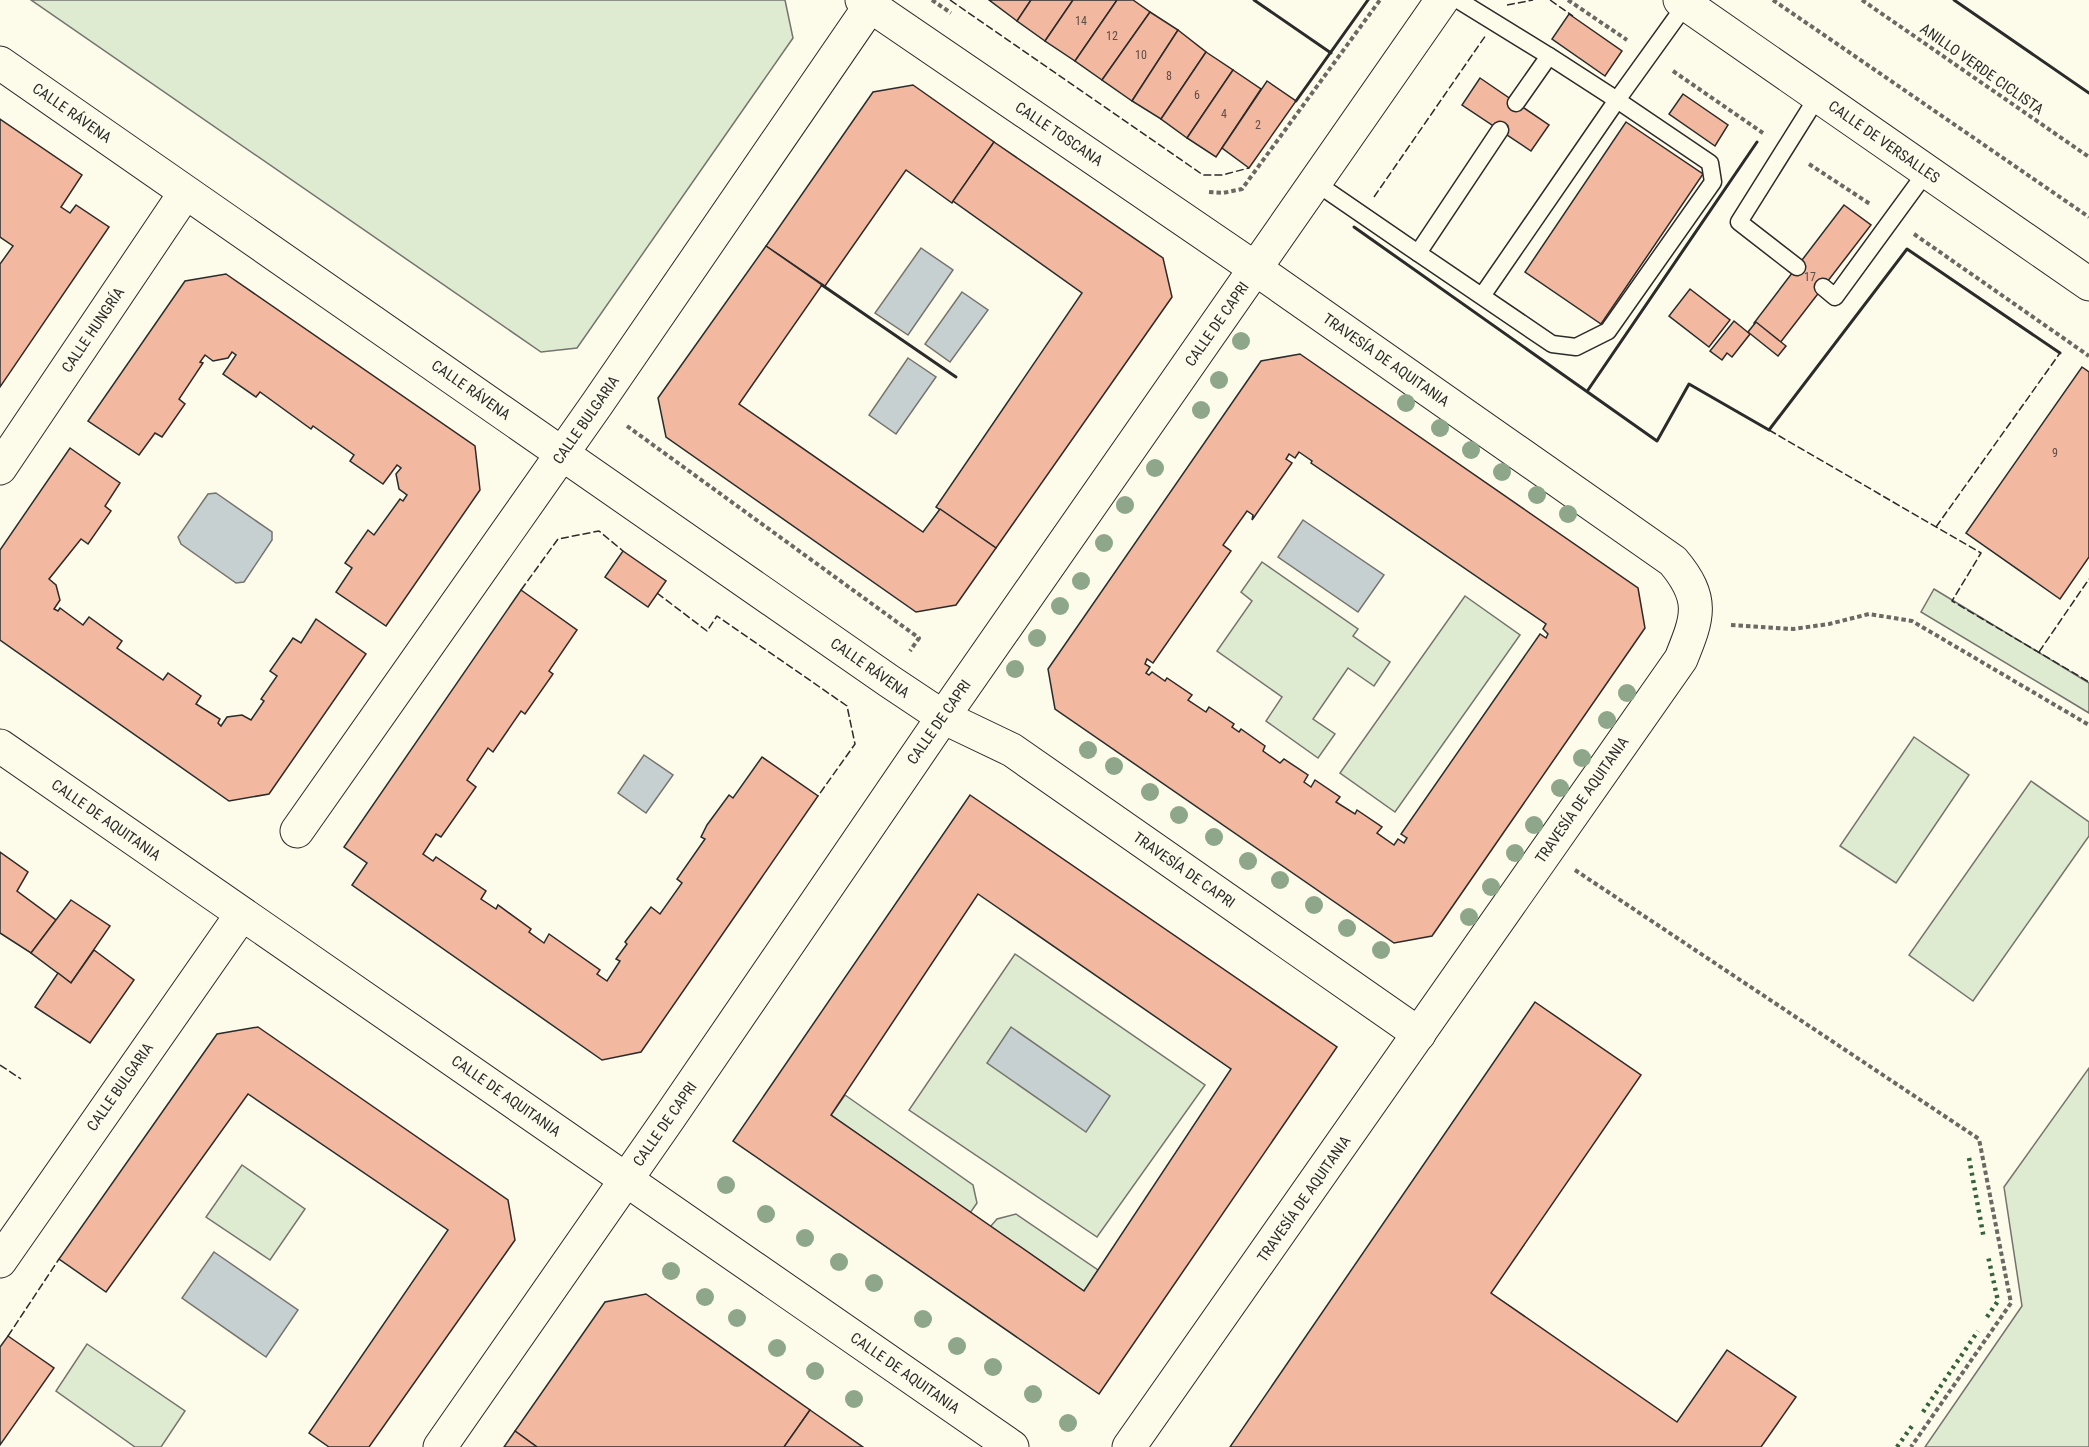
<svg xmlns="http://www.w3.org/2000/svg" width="2089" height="1447" font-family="'Roboto Condensed',sans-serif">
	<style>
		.green { fill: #deebd1; stroke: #74746e; stroke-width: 1.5 }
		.water { fill: #c7d0d0; stroke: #74746e; stroke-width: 1.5 }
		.building { fill: #f2b8a0; stroke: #2b2b2b; stroke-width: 1.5; fill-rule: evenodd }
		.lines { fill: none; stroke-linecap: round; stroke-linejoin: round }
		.service-casing { stroke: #2b2b2b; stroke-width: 19 }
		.minor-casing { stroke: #2b2b2b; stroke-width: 35 }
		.tertiary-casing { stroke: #2b2b2b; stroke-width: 35 }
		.path { stroke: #6a6964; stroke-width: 4; stroke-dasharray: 4.5 3; stroke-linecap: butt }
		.service { stroke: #fdfbea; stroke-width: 16 }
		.minor { stroke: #fdfbea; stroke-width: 33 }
		.tertiary { stroke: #fdfbea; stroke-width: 33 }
		.hedge { stroke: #34623c; stroke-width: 4.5; stroke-dasharray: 3 4.5; stroke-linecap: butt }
		.fence { stroke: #2b2b2b; stroke-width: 1.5; stroke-dasharray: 8 3; stroke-linecap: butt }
		.wall { stroke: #2b2b2b; stroke-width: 3 }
		.tree { fill: #8ea78a }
		.labels { text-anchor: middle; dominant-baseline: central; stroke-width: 4.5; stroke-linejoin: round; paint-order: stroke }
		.number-label { font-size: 12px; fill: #5d4e48 }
		.street-label { font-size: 15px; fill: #2b2b2b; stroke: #fdfbea }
	</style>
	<rect width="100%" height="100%" fill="#fdfbea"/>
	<!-- green -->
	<g class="green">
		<polygon points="31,0 785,0 793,38 577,348 541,352"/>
		<polygon points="1262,562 1358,629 1353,636 1390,662 1374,686 1348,668 1313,719 1335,734 1318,758 1266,721 1282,697 1217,651 1252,601 1241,592"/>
		<polygon points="1934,589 2089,683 2089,713 1921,612"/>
		<polygon points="1465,596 1520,635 1395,812 1340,773"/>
		<polygon points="1914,737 1969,775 1896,883 1840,846"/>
		<polygon points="2031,781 2089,822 2089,836 1973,1001 1909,955"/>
		<polygon points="1015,954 1205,1085 1097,1237 909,1110"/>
		<polygon points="2089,1068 2089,1447 1925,1447 2022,1306 2004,1187"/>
		<polygon points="845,1095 973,1185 977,1203 970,1213 831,1115"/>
		<polygon points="242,1165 305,1209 270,1260 206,1217"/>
		<polygon points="1016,1214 1098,1270 1084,1291 990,1227 997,1219"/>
		<polygon points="87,1344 185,1411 161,1447 135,1447 56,1391"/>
	</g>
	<!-- water -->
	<g class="water">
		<polygon points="921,248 953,270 908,335 875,313"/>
		<polygon points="962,292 988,310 950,362 925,344"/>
		<polygon points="908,358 936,377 896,434 869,415"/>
		<polygon points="216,493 272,532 272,540 244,582 236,583 181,544 178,537 208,494"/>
		<polygon points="1303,520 1384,575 1358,612 1278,557"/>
		<polygon points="644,755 673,775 646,813 618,793"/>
		<polygon points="1011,1027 1110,1096 1086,1132 987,1063"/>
		<polygon points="214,1252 298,1310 266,1357 182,1298"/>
	</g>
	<!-- building -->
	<g class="building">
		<polygon points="989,0 1031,0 1017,21"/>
		<polygon points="1031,0 1073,0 1045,41 1017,21"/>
		<polygon points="1073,0 1117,0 1075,61 1045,41"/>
		<polygon points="1117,0 1133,0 1150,12 1102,80 1075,61"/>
		<polygon points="1150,12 1178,30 1132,101 1102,80"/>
		<polygon points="1569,14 1622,51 1605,76 1552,39"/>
		<polygon points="1178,30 1206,52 1161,119 1132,101"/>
		<polygon points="1206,52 1233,70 1187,138 1161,119"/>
		<polygon points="1233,70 1261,89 1216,157 1187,138"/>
		<polygon points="1480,78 1549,125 1531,151 1462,105"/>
		<polygon points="1267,81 1296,101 1249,168 1222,148"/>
		<polygon points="913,85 994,142 952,203 906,170 825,286 766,246 873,92"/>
		<polygon points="1683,94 1728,125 1715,146 1669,114"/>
		<polygon points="0,119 82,175 61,207 70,213 76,205 109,227 0,387 0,264 13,246 0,237"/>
		<polygon points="1626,122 1703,174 1601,324 1525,272"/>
		<polygon points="994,142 1163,258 1172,297 996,548 936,507 1082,293 953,201"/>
		<polygon points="1844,205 1871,225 1780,343 1754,323"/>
		<polygon points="766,246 822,285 739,404 923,532 940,509 996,548 956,605 916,612 666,437 658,398"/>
		<polygon points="226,274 475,446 480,490 386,626 336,592 352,568 345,563 368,530 374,535 400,499 403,501 407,495 399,489 396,474 401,468 397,465 383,484 350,461 354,455 313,426 311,429 260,392 256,397 223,374 236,355 232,352 228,358 213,361 205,355 200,362 203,363 179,399 185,404 162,437 155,433 139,455 88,421 185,281"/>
		<polygon points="1690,289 1730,320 1709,347 1669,316"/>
		<polygon points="1734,321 1750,334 1732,357 1727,353 1722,360 1710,351"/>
		<polygon points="1756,322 1786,346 1778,356 1748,332"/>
		<path d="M 1300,354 L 1638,588 L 1645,628 L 1432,936 L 1394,943 L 1055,709 L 1048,669 L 1261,361 ZM 1299,452 L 1312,461 L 1311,463 L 1546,624 L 1543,629 L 1548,634 L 1546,638 L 1540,634 L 1401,834 L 1407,838 L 1404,843 L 1398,839 L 1394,845 L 1377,833 L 1382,827 L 1357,810 L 1355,814 L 1336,802 L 1340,797 L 1315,780 L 1311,787 L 1304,782 L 1308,775 L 1284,759 L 1280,763 L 1263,751 L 1265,746 L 1241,729 L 1239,732 L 1232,727 L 1234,724 L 1209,707 L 1206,712 L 1188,700 L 1192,695 L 1167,678 L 1165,681 L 1152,672 L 1149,675 L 1146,673 L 1150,667 L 1145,664 L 1147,659 L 1153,663 L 1231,551 L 1223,545 L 1247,511 L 1253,515 L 1252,520 L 1292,463 L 1286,459 L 1289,454 L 1295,458 Z"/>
		<polygon points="2082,367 2089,372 2089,557 2060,599 1966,533"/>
		<polygon points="70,448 120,483 105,506 111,511 88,544 81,539 49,579 56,585 60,600 54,609 58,611 60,608 83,625 89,617 122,641 117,648 163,680 168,673 201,696 196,704 220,719 218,723 221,726 227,717 242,715 251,720 264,701 261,699 277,676 270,671 293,638 301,643 316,619 366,654 269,794 229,801 0,640 0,550"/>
		<polygon points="623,551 666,581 648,607 605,577"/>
		<polygon points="521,590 577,630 549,671 553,674 525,714 521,711 493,752 488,748 467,780 476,787 441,837 436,834 423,854 433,861 436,857 486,891 481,899 496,909 498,905 531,929 529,932 544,943 549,934 600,970 597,974 607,981 620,961 616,959 627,944 625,942 651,907 660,914 682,883 677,879 705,839 701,837 707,825 729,795 733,798 762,757 818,796 641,1052 602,1060 352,885 367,863 344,847"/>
		<path d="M 970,795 L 1337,1047 L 1099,1394 L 733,1141 ZM 978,894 L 1231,1069 L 1084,1291 L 831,1115 Z"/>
		<polygon points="0,852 28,872 17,891 56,920 31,953 0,933"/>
		<polygon points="71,900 110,926 71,983 31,953"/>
		<polygon points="94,950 134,980 90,1043 35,1007 58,973 71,983"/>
		<polygon points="1535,1002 1641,1075 1491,1293 1677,1422 1727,1350 1796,1397 1761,1447 1230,1447"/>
		<polygon points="258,1027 508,1200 515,1240 369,1447 329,1447 309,1433 448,1230 248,1094 106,1292 59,1259 217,1034"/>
		<polygon points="646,1294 810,1410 784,1447 537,1447 515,1431 605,1302"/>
		<polygon points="8,1336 54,1368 0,1445 0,1347"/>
		<polygon points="810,1410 863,1447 784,1447"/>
		<polygon points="515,1431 537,1447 504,1447"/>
	</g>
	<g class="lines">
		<!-- service casing -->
		<g class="service-casing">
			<g id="service">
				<polyline points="1458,0 1549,56 1516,103"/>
				<polyline points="1549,56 1617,100 1686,4"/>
				<polyline points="1316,183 1418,253 1500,130"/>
				<polyline points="1418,253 1552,344 1576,347 1608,331 1713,182 1710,163 1617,100 1482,296"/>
				<polyline points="1797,267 1739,222 1818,96"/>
				<polyline points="1823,287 1835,297 1927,171"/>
			</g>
		</g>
		<!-- minor casing -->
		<g class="minor-casing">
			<g id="minor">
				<path d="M 862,0 L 1256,269 L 1673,561 C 1705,599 1698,617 1681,659 L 1129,1447"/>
				<polyline points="1680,0 2089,284"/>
				<polyline points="0,63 889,681 943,717 1012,750 1419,1034"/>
				<polyline points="0,468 185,193"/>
				<polyline points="297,831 597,404 870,6"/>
				<polyline points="0,1261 242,914"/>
				<polyline points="440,1447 669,1118 943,717 1442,0"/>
			</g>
		</g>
		<!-- tertiary casing -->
		<g class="tertiary-casing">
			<polyline id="tertiary" points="0,746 1012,1447"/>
		</g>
		<!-- path -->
		<g class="path">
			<polyline points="932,0 951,13"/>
			<polyline points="1568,0 1627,40"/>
			<polyline points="1773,0 2089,217"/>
			<polyline points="1862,0 2089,157"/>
			<polyline points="1673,71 1763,133"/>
			<polyline points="1809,164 1870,204"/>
			<polyline points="1209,192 1223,193 1242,189 1380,0"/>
			<polyline points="1914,234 2089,356"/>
			<polyline points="627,426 919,638 910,651"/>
			<polyline points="1731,625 1793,629 1829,624 1869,614 1912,621 2089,725"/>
			<polyline points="1575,870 1979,1139 2011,1303 1911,1447"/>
		</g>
		<!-- service -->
		<use href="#service" class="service"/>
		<!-- minor -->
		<use href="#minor" class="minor"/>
		<!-- tertiary -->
		<use href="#tertiary" class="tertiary"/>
		<!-- hedge -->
		<g class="hedge">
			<polyline points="1969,1158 1984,1239"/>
			<polyline points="1987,1317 1998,1301 1988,1256"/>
			<polyline points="1923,1412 1978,1331"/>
			<polyline points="1897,1447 1912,1426"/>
		</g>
		<!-- fence -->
		<g class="fence">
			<polyline points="950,0 1203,175 1222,175 1249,168"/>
			<polyline points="1550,0 1573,16"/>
			<polyline points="1507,5 1533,0"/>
			<polyline points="1374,197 1486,35"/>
			<polyline points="1769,430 1981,553 1952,601 2089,682"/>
			<polyline points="1936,527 2060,353"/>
			<polyline points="521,590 558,539 599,531 623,551"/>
			<polyline points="657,593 707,631 717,616 847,706 855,744 818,796"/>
			<polyline points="2039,652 2089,579"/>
			<polyline points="0,1065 21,1079"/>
			<polyline points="8,1336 59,1259"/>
		</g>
		<!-- wall -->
		<g class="wall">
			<polyline points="1254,0 1331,53"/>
			<polyline points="1954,0 2089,93"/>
			<polyline points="1296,101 1368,0"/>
			<polyline points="1354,227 1657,441 1689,384 1769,430 1907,249 2060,353"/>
			<polyline points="822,285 956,377"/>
			<polyline points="1588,390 1757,142"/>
		</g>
	</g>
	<!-- trees -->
	<g class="tree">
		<circle cx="1241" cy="341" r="9"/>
		<circle cx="1219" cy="380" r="9"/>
		<circle cx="1406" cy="403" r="9"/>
		<circle cx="1201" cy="410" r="9"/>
		<circle cx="1440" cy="428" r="9"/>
		<circle cx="1471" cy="450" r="9"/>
		<circle cx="1155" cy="468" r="9"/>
		<circle cx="1502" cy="472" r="9"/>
		<circle cx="1537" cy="495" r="9"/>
		<circle cx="1125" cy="505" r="9"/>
		<circle cx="1568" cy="514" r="9"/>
		<circle cx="1104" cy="543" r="9"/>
		<circle cx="1081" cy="581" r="9"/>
		<circle cx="1060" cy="606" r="9"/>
		<circle cx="1037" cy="638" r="9"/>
		<circle cx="1015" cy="669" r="9"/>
		<circle cx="1627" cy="693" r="9"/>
		<circle cx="1607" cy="720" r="9"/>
		<circle cx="1088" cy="750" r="9"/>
		<circle cx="1582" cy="758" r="9"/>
		<circle cx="1114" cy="766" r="9"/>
		<circle cx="1560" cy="788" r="9"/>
		<circle cx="1150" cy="792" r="9"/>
		<circle cx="1179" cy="815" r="9"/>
		<circle cx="1534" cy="825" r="9"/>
		<circle cx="1214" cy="837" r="9"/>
		<circle cx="1515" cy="853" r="9"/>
		<circle cx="1248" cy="861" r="9"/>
		<circle cx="1280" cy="880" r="9"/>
		<circle cx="1491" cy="887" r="9"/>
		<circle cx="1314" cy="905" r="9"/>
		<circle cx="1469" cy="917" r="9"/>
		<circle cx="1347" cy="928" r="9"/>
		<circle cx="1381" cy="950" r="9"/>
		<circle cx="726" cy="1185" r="9"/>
		<circle cx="766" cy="1214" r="9"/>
		<circle cx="805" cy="1238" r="9"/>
		<circle cx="839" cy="1262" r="9"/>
		<circle cx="671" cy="1271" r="9"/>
		<circle cx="874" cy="1283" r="9"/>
		<circle cx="705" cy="1297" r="9"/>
		<circle cx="737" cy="1318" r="9"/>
		<circle cx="923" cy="1319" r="9"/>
		<circle cx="957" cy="1346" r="9"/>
		<circle cx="777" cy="1348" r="9"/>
		<circle cx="993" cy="1367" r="9"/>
		<circle cx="815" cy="1371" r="9"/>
		<circle cx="1033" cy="1394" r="9"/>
		<circle cx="854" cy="1399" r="9"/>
		<circle cx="1068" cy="1423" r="9"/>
	</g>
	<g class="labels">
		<!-- number labels -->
		<g class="number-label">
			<text x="1081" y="21">14</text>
			<text x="1112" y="36">12</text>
			<text x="1141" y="55">10</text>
			<text x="1169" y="76">8</text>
			<text x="1197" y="95">6</text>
			<text x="1224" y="114">4</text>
			<text x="1258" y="125">2</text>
			<text x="1810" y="277">17</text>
			<text x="2055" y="453">9</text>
		</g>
		<!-- street labels -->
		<g class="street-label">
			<text transform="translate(1982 69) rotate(35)">ANILLO VERDE CICLISTA</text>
			<text transform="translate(72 113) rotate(35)">CALLE RÁVENA</text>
			<text transform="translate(1059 134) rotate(34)">CALLE TOSCANA</text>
			<text transform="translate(1884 142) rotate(35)">CALLE DE VERSALLES</text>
			<text transform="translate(1217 324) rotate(-55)">CALLE DE CAPRI</text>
			<text transform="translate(93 330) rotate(-56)">CALLE HUNGRÍA</text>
			<text transform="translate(1386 360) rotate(35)">TRAVESÍA DE AQUITANIA</text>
			<text transform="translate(471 390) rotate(35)">CALLE RÁVENA</text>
			<text transform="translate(586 420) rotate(-55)">CALLE BULGARIA</text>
			<text transform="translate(870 668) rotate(35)">CALLE RÁVENA</text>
			<text transform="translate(939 722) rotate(-55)">CALLE DE CAPRI</text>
			<text transform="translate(1582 800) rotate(-55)">TRAVESÍA DE AQUITANIA</text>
			<text transform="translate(106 820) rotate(35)">CALLE DE AQUITANIA</text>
			<text transform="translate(1184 870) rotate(35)">TRAVESÍA DE CAPRI</text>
			<text transform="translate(120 1087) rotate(-55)">CALLE BULGARIA</text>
			<text transform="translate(506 1096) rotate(35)">CALLE DE AQUITANIA</text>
			<text transform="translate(665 1124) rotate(-55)">CALLE DE CAPRI</text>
			<text transform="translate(1304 1199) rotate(-55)">TRAVESÍA DE AQUITANIA</text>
			<text transform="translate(905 1373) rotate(35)">CALLE DE AQUITANIA</text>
		</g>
	</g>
</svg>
